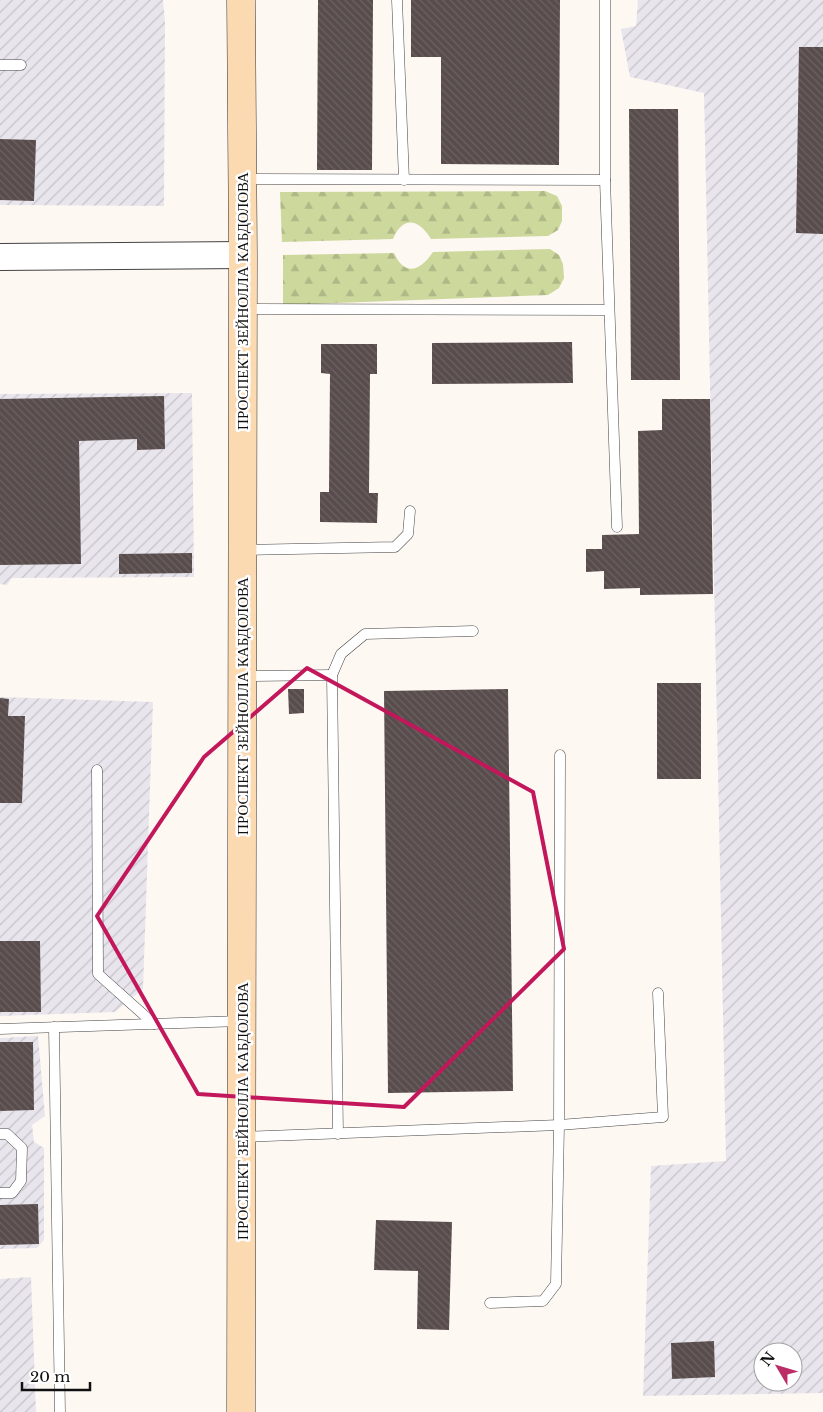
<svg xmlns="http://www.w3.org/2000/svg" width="823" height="1412" font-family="'Libre Baskerville',serif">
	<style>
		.industrial { fill: url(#industrial-furrows); fill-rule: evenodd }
		.forest { fill: url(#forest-firs) }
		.building { fill: url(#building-back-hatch) }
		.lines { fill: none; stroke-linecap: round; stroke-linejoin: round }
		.service-casing { stroke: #434343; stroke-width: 11 }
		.tertiary-casing { stroke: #434343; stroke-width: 28 }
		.secondary-casing { stroke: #323232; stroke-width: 29 }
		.service { stroke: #fff; stroke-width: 10 }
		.tertiary { stroke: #fff; stroke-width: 26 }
		.secondary { stroke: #fbd9b1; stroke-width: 28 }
		.marked { fill: none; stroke: #c2185b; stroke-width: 4; stroke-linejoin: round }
		.labels { text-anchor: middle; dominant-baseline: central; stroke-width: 5; stroke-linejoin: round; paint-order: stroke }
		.street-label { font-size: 15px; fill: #101010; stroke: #fff }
	</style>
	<defs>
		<pattern id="industrial-furrows" width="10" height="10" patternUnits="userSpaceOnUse" patternTransform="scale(1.25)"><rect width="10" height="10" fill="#e9e5ed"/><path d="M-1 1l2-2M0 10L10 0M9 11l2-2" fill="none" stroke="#c7c3ca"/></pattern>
		<pattern id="forest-firs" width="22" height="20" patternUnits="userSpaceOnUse" patternTransform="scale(1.25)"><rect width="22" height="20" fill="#cdd89d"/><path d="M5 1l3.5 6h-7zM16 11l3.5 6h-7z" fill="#afb886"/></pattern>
		<pattern id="building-back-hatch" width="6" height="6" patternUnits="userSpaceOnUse" patternTransform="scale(1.25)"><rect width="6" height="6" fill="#584d4c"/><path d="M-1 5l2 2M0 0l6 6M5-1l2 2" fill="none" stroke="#6b6261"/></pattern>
	</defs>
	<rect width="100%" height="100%" fill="#fef8f3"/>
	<!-- industrial -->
	<g class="industrial">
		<polygon points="0,0 163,0 165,22 164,206 0,205"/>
		<path d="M 638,0 L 823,0 L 823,1393 L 643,1396 L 651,1166 L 726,1161 L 704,93 L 630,77 L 621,29 L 636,26 ZM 763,1352 L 793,1352 L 793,1382 L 763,1382 Z"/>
		<polygon points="192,393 194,577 12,578 7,585 0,584 0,394"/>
		<polygon points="0,697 153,702 143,989 115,1012 0,1016"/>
		<polygon points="38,1036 45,1116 32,1125 34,1142 44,1148 44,1240 37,1248 0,1249 0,1038"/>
		<polygon points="31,1277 36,1412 0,1412 0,1279"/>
	</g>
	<!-- forest -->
	<g class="forest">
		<path d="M 545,191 L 557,196 L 562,206 L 562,221 L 558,230 L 548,236 L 431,239 C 419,219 403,215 393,239 L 282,242 L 280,192 Z"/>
		<path d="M 550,249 L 559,255 L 563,264 L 564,278 L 559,288 L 548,295 L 283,305 L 283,255 L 394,253 C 405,277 420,271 433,252 Z"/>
	</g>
	<!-- building -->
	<g class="building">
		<polygon points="318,0 373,0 372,170 317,170"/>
		<polygon points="411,0 560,0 559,165 441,164 441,57 411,57"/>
		<polygon points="799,47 823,47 823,234 796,233"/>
		<polygon points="629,109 678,109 680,380 631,380"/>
		<polygon points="0,139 36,140 34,201 0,200"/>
		<polygon points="572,342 573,383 432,384 432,343"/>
		<polygon points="321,344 377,344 377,374 370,374 369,493 378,493 377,523 320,522 320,492 329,492 330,374 321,373"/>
		<polygon points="164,396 165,449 137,450 137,439 79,441 81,564 0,565 0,399"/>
		<polygon points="662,399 710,399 713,594 640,595 640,588 604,589 604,571 586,572 586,549 602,549 602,535 639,534 638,431 662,430"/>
		<polygon points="192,553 192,573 119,574 119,554"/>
		<rect x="657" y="683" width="44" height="96"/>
		<polygon points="288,689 304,689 304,713 289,714"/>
		<polygon points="508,689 513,1091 388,1093 384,691"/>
		<polygon points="0,698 9,699 8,716 25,716 22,803 0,803"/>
		<polygon points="0,941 40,941 41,1012 0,1012"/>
		<polygon points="0,1042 33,1042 34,1110 0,1111"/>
		<polygon points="38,1204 39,1244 0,1245 0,1205"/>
		<polygon points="376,1220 452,1222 449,1330 417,1329 418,1271 374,1270"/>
		<polygon points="714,1341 715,1377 672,1379 671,1343"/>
	</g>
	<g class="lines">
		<!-- service casing -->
		<g class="service-casing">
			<g id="service">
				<polyline points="397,0 404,180"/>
				<polyline points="0,65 21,65"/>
				<polyline points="243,179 605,180 605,0"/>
				<polyline points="605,180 617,527"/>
				<polyline points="243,309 609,310"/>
				<polyline points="243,550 395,547 408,534 410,511"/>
				<polyline points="243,676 332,675"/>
				<polyline points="97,770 98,974 154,1024"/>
				<polyline points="54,1027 60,1412"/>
				<polyline points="0,1029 241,1021"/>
				<polyline points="0,1134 7,1134 22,1148 21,1181 12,1193 0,1193"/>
				<polyline points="338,1134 332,675 341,654 365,634 473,631"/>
				<polyline points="243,1137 559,1125 663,1117 658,993"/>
				<polyline points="490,1303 543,1301 556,1284 559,1125 560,755"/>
			</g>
		</g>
		<!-- tertiary casing -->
		<g class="tertiary-casing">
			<polyline id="tertiary" points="0,257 243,255"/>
		</g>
		<!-- secondary casing -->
		<g class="secondary-casing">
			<polyline id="secondary" points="241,0 243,255 241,1412"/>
		</g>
		<!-- service -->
		<use href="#service" class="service"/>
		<!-- tertiary -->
		<use href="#tertiary" class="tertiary"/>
		<!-- secondary -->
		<use href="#secondary" class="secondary"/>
	</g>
	<!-- marked area -->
	<path class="marked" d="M 307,668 L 533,792 L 564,949 L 404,1107 L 198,1094 L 97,916 L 204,757 Z"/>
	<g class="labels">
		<!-- street labels -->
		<g class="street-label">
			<text transform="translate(242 301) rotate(-90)">ПРОСПЕКТ ЗЕЙНОЛЛА КАБДОЛОВА</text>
			<text transform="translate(242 706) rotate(-90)">ПРОСПЕКТ ЗЕЙНОЛЛА КАБДОЛОВА</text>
			<text transform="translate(242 1111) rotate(-90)">ПРОСПЕКТ ЗЕЙНОЛЛА КАБДОЛОВА</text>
		</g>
	</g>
	<!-- north arrow -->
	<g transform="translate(778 1367) rotate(308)"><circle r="24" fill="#ffffff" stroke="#9f9f9f"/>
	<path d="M0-4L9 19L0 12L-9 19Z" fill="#ba2d66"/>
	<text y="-8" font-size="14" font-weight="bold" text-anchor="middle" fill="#101010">N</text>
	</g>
	<!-- scale -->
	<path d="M22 1382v8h68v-8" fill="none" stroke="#101010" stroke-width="2.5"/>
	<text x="30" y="1382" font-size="15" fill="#101010" stroke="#ffffff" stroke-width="4" paint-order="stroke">20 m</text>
</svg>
